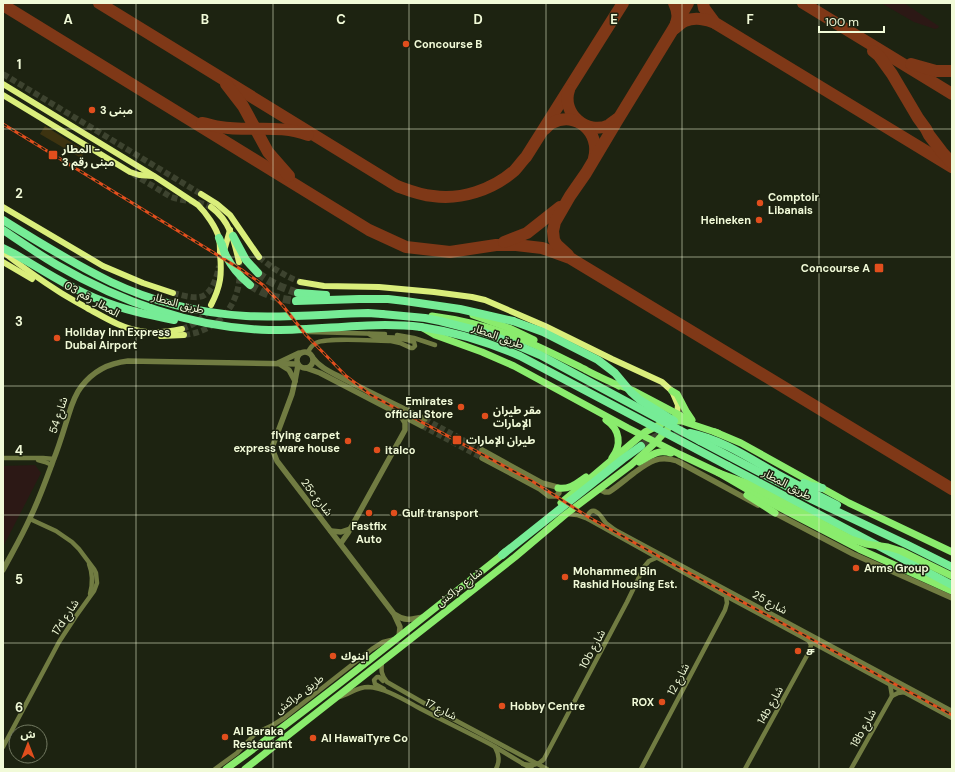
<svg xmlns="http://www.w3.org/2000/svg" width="955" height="772" font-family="'DM Sans','Noto Sans Arabic','Noto Sans Tamil',sans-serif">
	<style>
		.green { fill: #2c1815 }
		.water { fill: #3d3310 }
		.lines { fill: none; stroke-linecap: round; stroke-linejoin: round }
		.taxiway { stroke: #7f3817; stroke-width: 12 }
		.tertiary-tunnel { stroke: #3d432f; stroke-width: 5.5; stroke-dasharray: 5.5 3; stroke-linecap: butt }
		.secondary-tunnel { stroke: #3d432f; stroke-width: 6; stroke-dasharray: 6 3; stroke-linecap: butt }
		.trunk-tunnel { stroke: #3d432f; stroke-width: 8; stroke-dasharray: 8 4; stroke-linecap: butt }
		.minor { stroke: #717c42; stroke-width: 4.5 }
		.tertiary { stroke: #717c42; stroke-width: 5.5 }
		.secondary { stroke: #daee7b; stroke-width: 6 }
		.primary { stroke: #8aec6d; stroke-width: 7 }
		.trunk { stroke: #76ec96; stroke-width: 8 }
		.rail-casing { stroke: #e14e1d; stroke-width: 3 }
		.rail { stroke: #1d2311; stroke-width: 1.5; stroke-dasharray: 4.5; stroke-linecap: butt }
		.primary-bridge { stroke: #8aec6d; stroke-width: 7 }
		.trunk-bridge { stroke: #76ec96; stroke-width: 8 }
		.grid { fill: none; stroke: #f1fad8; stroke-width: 1; stroke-opacity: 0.55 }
		.poi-dot { fill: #e14e1d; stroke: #1d2311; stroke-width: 1.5 }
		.labels { text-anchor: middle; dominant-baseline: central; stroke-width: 3; stroke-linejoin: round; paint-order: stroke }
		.poi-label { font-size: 11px; font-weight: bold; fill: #f1fad8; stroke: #1d2311; text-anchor: start }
		.street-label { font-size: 11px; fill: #f1fad8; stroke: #1d2311 }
		.grid-label { font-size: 13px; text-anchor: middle; font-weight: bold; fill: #f1fad8; stroke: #1d2311; stroke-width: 3; stroke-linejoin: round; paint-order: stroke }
	</style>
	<rect width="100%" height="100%" fill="#1d2311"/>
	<!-- green -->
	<g class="green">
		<polygon points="881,3 904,3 937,25 939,26 938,28 935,29 914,22"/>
		<polygon points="35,465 41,473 3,547 3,466"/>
	</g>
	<!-- water -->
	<polygon class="water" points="45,126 85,151 81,158 40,134"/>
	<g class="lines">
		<!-- taxiway -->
		<g class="taxiway">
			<path d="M 99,3 L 397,186 C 408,190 420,195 433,196 C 461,200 492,190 514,171 C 518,167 522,161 526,157 L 623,3"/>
			<path d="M 674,3 C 677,9 679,16 676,23"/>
			<polyline points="703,3 704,8 715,23 952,167"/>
			<polyline points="803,3 952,94"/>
			<polyline points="3,5 369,230 406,247 450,252 496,245 516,245 542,248 570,258 952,489"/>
			<path d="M 674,29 C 677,27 681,23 685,21 C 694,17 707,19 715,23"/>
			<polyline points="873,51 879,56 892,74 918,118 926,129 929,135 942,152 952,163"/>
			<polyline points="911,64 936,71 952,71"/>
			<polyline points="226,84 243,106 268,152 289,176"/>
			<path d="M 569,90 C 561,113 587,136 609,125 C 612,123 614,121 617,119"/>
			<path d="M 202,123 C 208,124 214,126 220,127 C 249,132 280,124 308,135"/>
			<path d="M 545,129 C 547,127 550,124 552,123 C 576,110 601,133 594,158"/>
			<polyline points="504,242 527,233 560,207"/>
			<polyline points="568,255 557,245 554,240 553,231 555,222 570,196 586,173 617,121 672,31 688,3"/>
		</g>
		<!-- tertiary-tunnel -->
		<g class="tertiary-tunnel">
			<polyline points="425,419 482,450"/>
			<polyline points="422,426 482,458"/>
		</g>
		<!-- secondary-tunnel -->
		<g class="secondary-tunnel">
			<polyline points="3,74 201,194"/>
			<path d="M 133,174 L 171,197 C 185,202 198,200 211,207"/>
			<path d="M 259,257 C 272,268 285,276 300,282"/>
			<path d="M 173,293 C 181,295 191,298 199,297 C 212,295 217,277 219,266"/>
			<path d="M 182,329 C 194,325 203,319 209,309"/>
			<path d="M 184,335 C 222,331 244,299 239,262"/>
		</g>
		<!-- trunk-tunnel -->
		<g class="trunk-tunnel">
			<path d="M 258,273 C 270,283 283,288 298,293"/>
			<path d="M 250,285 C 265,295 279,299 296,301"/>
			<path d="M 641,446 C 654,436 668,431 684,432"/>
		</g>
		<!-- minor -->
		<g class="minor">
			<polyline points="309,332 385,334"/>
			<polyline points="397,335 414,338 435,345"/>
			<path d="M 308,352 C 310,348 312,345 316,343 C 327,337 376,341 391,341 L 400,343 L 411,348 L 413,348 L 415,346 L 414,342 C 409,340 403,339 398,338 C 390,336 374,339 369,334"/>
			<polyline points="3,458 43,458 54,459"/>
			<polyline points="38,460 45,462 52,465"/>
			<polyline points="566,514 577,515 588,519 726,596 952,718"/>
			<path d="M 588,519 C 587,513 592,508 598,513 C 601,515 603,520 606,523 C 610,526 613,529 617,531 L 952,711"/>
			<path d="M 89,564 C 93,574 93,583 90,594"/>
			<path d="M 382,662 C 381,670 381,675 387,682 L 436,710 L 547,769"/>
			<polyline points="383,681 379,677 377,677 374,680 375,684 384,689"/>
			<polyline points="892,696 898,693 905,692"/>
			<path d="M 339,697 C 350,694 357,687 368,687 C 386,688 406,701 421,709 C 444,721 467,732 490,744 C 504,752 518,761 532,769"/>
			<polyline points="3,747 59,642 76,616 94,591 97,583 96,573 94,569 79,549 72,542 56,531 30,519"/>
			<path d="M 495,747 C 499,755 500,761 496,769"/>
			<path d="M 523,764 C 532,765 538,766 544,759 L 627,602 L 644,567 L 649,561 L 656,558"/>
			<polyline points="215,769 237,753 254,735 260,731 273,725 284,718 372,649 383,642 395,639"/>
			<polyline points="641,769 725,610 727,603 726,596"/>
			<polyline points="745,769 810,650 811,645 809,641"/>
			<polyline points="851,769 892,696 890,684"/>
		</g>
		<!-- tertiary -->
		<g class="tertiary">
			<circle cx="305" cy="360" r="8"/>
			<path d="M 313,358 C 320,368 333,373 344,379 C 371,393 398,406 425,419"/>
			<polyline points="278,363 299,353"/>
			<polyline points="281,365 289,370 295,381"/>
			<polyline points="298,365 295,381 292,394 273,445 273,451 277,461 394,614 400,627 399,637"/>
			<polyline points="306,368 320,373 422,426"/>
			<polyline points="482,450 542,483 557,487 558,488 559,493 556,496 549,496 540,489 482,458"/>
			<path d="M 599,489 L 605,492 L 609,492 C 618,486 626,479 634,473 C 649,462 658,455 677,461 L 758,505"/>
			<polyline points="771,511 853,554 952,598"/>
			<polyline points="331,531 341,532 350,529"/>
			<polyline points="341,543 348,533 405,430 405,423 401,416"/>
			<path d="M 3,570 C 12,553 22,536 30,518 C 39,500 46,480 53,461 C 58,449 62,436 66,423 C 70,411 73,397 81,387 C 93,371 109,363 128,361 L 297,364"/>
			<path d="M 396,615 C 406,622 412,619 423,617"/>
		</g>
		<!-- secondary -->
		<g class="secondary">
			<path d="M 3,84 L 154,176 L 198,205 C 206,213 216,227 219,238 C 220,243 220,249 220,254 C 222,274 221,286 211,305"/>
			<polyline points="3,95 130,172 139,175 153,176"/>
			<polyline points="201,194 217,204 230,215 259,257"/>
			<polyline points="3,207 103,266 143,283 173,293"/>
			<path d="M 211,207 C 230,221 234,240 239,262"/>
			<polyline points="224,251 230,230"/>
			<path d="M 3,252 C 21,266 39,279 58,291 C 67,297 77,302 87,308 C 104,317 121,328 140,331 C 154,334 168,332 182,329"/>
			<polyline points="3,262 32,279"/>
			<polyline points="300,282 324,286 379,287 434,292 472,297 485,300 545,326 612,359 662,382 672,391 678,405 677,414"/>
			<polyline points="161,336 184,335"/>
		</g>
		<!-- primary -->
		<g class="primary">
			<polyline points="473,315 509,328 534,340"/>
			<path d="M 432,316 C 463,320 494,328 523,340 C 545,349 566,360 586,370 C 597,376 609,381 619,386"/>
			<polyline points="423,328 435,335 482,352 514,366 628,428 679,454 719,473 767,501 859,549 952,591"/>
			<polyline points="616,384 634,391 691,421"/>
			<polyline points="672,391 677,394 686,411 692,420"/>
			<path d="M 606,420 C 620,429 622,445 612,458"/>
			<polyline points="715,432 741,443 849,503 952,552"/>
			<path d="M 639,462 C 651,456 656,449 671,453"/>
			<path d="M 558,488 C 570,490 577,483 586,477"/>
			<polyline points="747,495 775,513"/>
			<polyline points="561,503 645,432 663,423 674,421 682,421 718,433"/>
			<path d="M 226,769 C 320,701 411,627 502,555 L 505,552"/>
			<polyline points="245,769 515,557 566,514 631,465 656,442 671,425 676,416 677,414"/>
		</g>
		<!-- trunk -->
		<g class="trunk">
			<path d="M 3,220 C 38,242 74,264 111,282 C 153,302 200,313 246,316 C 287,318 327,314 368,313 L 382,314"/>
			<path d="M 3,230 C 21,242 38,254 57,265 C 121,302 194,328 269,330 C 320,331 370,321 421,327"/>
			<polyline points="233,236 246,260 258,273"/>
			<polyline points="219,238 222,245"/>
			<path d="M 3,248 L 13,253 C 41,269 69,288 100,300 C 124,310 149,315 174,320"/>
			<path d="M 225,254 C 232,267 238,275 250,285"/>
			<polyline points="298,293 326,295"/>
			<polyline points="296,301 359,299 388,299 405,301 460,309 513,321"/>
			<path d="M 690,433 C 723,440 749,458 777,474 C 797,485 817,495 837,505"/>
			<polyline points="700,441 813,500 908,545 952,567"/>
			<polyline points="728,466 952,585"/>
			<polyline points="804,483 811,486 822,488"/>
			<polyline points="502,555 623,459 641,446"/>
		</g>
		<!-- rail casing -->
		<g class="rail-casing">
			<polyline id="rail" points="3,124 242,270 263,285 283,306 306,335 346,376 371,395 532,481 590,518 678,567 952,715"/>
		</g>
		<!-- rail -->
		<use href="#rail" class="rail"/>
		<!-- primary-bridge -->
		<polyline class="primary-bridge" points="719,473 746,483 851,539 866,544 888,547 901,551 952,576"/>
		<!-- trunk-bridge -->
		<g class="trunk-bridge">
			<polyline points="222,245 225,254"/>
			<polyline points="382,314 425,318 440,321 483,332 512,343 540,355 700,441"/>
			<polyline points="513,321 543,332 598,360 615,373 631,392 640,400 674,421"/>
			<path d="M 421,327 C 455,332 488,342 520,356 L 728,466"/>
		</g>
	</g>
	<!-- grid -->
	<path class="grid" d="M 136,3 L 136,769M 273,3 L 273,769M 409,3 L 409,769M 546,3 L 546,769M 682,3 L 682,769M 819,3 L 819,769M 3,129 L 952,129M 3,257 L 952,257M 3,386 L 952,386M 3,515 L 952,515M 3,643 L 952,643"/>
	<!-- markers -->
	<g class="poi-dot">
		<circle cx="406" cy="44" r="4"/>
		<circle cx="92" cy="110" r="4"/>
		<rect x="48" y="150" width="10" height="10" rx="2"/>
		<circle cx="760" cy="203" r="4"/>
		<circle cx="759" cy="220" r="4"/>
		<rect x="874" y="263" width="10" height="10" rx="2"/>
		<circle cx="57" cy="338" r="4"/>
		<circle cx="461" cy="407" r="4"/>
		<circle cx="485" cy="416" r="4"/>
		<rect x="452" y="435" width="10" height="10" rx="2"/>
		<circle cx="348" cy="441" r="4"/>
		<circle cx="377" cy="450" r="4"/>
		<circle cx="369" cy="513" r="4"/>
		<circle cx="394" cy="513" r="4"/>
		<circle cx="856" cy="568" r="4"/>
		<circle cx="565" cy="577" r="4"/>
		<circle cx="798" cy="651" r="4"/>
		<circle cx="333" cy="656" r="4"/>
		<circle cx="662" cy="702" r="4"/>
		<circle cx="502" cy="706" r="4"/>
		<circle cx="225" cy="737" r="4"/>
		<circle cx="313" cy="738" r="4"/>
	</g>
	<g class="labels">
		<!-- poi labels -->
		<g class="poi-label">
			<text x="414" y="44">Concourse B</text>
			<text x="100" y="110">مبنى 3</text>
			<text x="62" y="149">المطار -<tspan x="62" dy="13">مبنى رقم 3</tspan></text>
			<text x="768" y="197">Comptoir<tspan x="768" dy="13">Libanais</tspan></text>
			<text x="751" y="220" text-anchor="end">Heineken</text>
			<text x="870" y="268" text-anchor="end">Concourse A</text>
			<text x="65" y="332">Holiday Inn Express<tspan x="65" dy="13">Dubai Airport</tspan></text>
			<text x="453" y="401" text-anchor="end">Emirates<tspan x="453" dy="13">official Store</tspan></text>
			<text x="493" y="410">مقر طيران<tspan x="493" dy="13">الإمارات</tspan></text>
			<text x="340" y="435" text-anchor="end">flying carpet<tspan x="340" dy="13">express ware house</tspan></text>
			<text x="466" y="440">طيران الإمارات</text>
			<text x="385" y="450">italco</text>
			<text x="402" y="513">Gulf transport</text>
			<text x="369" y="526" text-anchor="middle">Fastfix<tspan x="369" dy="13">Auto</tspan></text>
			<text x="864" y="568">Arms Group</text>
			<text x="573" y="571">Mohammed Bin<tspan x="573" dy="13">Rashid Housing Est.</tspan></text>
			<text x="806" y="651">ச</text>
			<text x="341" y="656">اينوك</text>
			<text x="654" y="702" text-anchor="end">ROX</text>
			<text x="510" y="706">Hobby Centre</text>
			<text x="233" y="731">Al Baraka<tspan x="233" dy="13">Restaurant</tspan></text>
			<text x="321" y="738">Al HawaiTyre Co</text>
		</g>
		<!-- street labels -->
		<g class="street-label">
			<text transform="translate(92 299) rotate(29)">المطار رقم 03</text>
			<text transform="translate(178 303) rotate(15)">طريق المطار</text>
			<text transform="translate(498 336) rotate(20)">طريق المطار</text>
			<text transform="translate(58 415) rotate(-72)">شارع 54</text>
			<text transform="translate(787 484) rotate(28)">طريق المطار</text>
			<text transform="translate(317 497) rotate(52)">25c شارع</text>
			<text transform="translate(459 587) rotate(-38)">شارع مراكش</text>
			<text transform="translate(770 602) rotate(28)">شارع 25</text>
			<text transform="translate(65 617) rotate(-57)">17d شارع</text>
			<text transform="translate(592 649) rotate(-62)">10b شارع</text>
			<text transform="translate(678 679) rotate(-62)">شارع 12</text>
			<text transform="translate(299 694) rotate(-37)">طريق مراكش</text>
			<text transform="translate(770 705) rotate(-61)">14b شارع</text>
			<text transform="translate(441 709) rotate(27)">شارع 17</text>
			<text transform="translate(863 728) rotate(-61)">18b شارع</text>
		</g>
	</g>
	<g class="grid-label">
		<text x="68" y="24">A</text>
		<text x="205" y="24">B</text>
		<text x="341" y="24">C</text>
		<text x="478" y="24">D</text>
		<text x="614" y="24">E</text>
		<text x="750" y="24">F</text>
		<text x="19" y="69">1</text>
		<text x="19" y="198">2</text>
		<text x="19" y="326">3</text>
		<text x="19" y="455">4</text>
		<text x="19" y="584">5</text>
		<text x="19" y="712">6</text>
	</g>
	<!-- border -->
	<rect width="955" height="772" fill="none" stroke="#f1fad8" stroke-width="8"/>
	<!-- north arrow -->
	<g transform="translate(28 744)"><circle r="19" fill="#1d2311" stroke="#727961"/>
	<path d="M0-3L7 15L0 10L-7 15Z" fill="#e14e1d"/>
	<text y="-6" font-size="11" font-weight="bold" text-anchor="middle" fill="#f1fad8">ش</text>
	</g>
	<!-- scale -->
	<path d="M819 26v6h65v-6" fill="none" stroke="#f1fad8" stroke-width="2"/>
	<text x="825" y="26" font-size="12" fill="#f1fad8" stroke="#1d2311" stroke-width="3" paint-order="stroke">100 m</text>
</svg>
